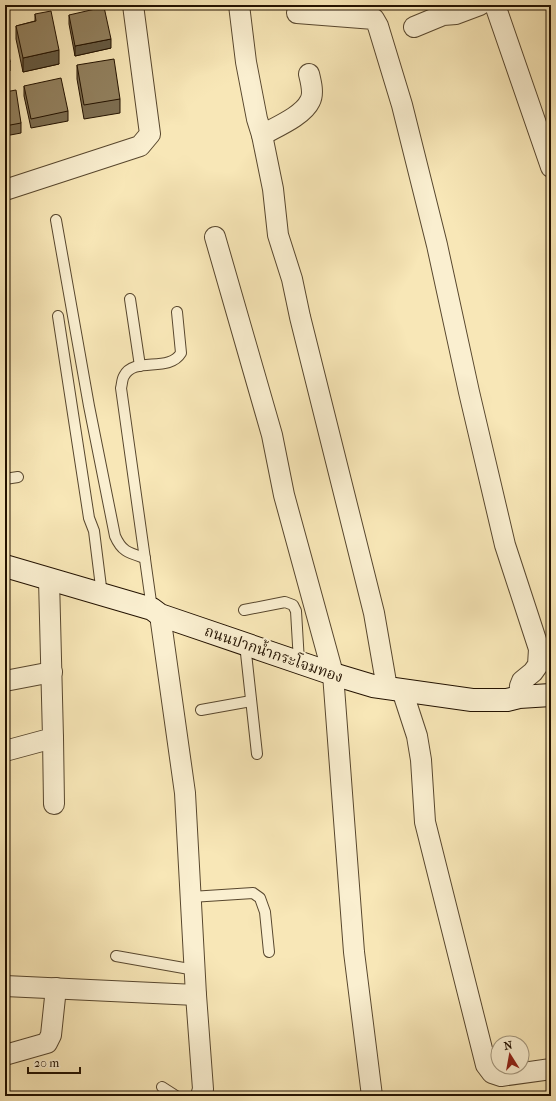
<svg xmlns="http://www.w3.org/2000/svg" width="556" height="1101" font-family="'IM FELL French Canon','Noto Serif Thai',serif">
	<style>
		.lines { fill: none; stroke-linecap: round; stroke-linejoin: round }
		.lane-casing { stroke: #58472e; stroke-width: 12 }
		.street-casing { stroke: #58472e; stroke-width: 22 }
		.secondary-casing { stroke: #231200; stroke-width: 24 }
		.lane { stroke: #faefd0; stroke-width: 10 }
		.street { stroke: #faefd0; stroke-width: 20 }
		.secondary { stroke: #faefd0; stroke-width: 22 }
		.wall { fill: #7e6f52; stroke: #231200 }
		.shaded-wall { fill: #665a42; stroke: #231200 }
		.building { fill: #92815f; stroke: #231200 }
		.labels { text-anchor: middle; dominant-baseline: central; stroke-width: 4; stroke-linejoin: round; paint-order: stroke }
		.street-label { font-size: 15px; fill: #231200; stroke: #faefd0 }
	</style>
	<rect width="100%" height="100%" fill="#f8e7b7"/>
	<filter id="stains"><feTurbulence type="fractalNoise" baseFrequency=".005" numOctaves="4"/><feColorMatrix values="0 0 0 0 .2 0 0 0 0 .09 0 0 0 0 .02 0 0 0 .5 -.17"/></filter>
	<radialGradient id="worn" r=".72"><stop offset=".6" stop-color="#630" stop-opacity="0"/><stop offset="1" stop-color="#630" stop-opacity=".3"/></radialGradient>
	<g class="lines">
		<!-- lane casing -->
		<g class="lane-casing">
			<g id="lane">
				<path d="M 56,220 L 89,406 L 115,536 C 122,552 129,553 145,558"/>
				<polyline points="130,299 140,366"/>
				<polyline points="58,316 89,518 94,531 102,595"/>
				<polyline points="5,479 18,477"/>
				<path d="M 152,609 L 121,388 C 122,385 122,379 124,376 C 134,356 169,373 181,353 L 177,312"/>
				<polyline points="244,610 285,602 293,605 296,611 299,662"/>
				<polyline points="245,644 257,754"/>
				<polyline points="201,710 251,701"/>
				<polyline points="191,897 253,893 260,898 265,912 269,952"/>
				<polyline points="116,956 195,970"/>
				<polyline points="162,1087 176,1096"/>
			</g>
		</g>
		<!-- street casing -->
		<g class="street-casing">
			<g id="street">
				<polyline points="239,5 246,62 257,119 262,135 273,189 278,235 292,279 300,317 374,613 387,688"/>
				<polyline points="495,5 551,167"/>
				<polyline points="297,13 374,19 378,26 402,105 437,245 469,392 505,545 539,649 538,665 533,672 522,681 520,686 519,697"/>
				<polyline points="414,27 443,15 456,14 480,5"/>
				<path d="M 262,135 C 276,127 303,116 310,101 C 314,94 311,82 309,74"/>
				<polyline points="5,190 140,146 150,134 133,5"/>
				<polyline points="215,237 272,435 284,495 333,674 354,952 372,1096"/>
				<polyline points="160,615 185,793 196,995 203,1089 201,1096"/>
				<polyline points="5,681 52,672"/>
				<polyline points="402,690 417,736 421,760 425,822 486,1065 492,1073 501,1076 551,1069"/>
				<polyline points="53,738 54,804"/>
				<polyline points="5,751 53,738 49,579"/>
				<polyline points="5,986 196,995"/>
				<polyline points="5,1055 47,1043 51,1035 56,988"/>
			</g>
		</g>
		<!-- secondary casing -->
		<g class="secondary-casing">
			<polyline id="secondary" points="5,566 152,609 160,615 333,674 373,686 472,700 507,700 519,697 551,695"/>
		</g>
		<!-- lane -->
		<use href="#lane" class="lane"/>
		<!-- street -->
		<use href="#street" class="street"/>
		<!-- secondary -->
		<use href="#secondary" class="secondary"/>
	</g>
	<!-- wall -->
	<g class="wall">
		<polygon points="35,14 59,64 23,72 16,39 16,26 35,21"/>
		<polygon points="69,15 111,48 75,56 69,24"/>
		<polygon points="5,30 10,62 10,71 5,72"/>
		<polygon points="77,65 120,99 120,113 84,119 77,79"/>
		<polygon points="24,86 68,111 68,121 31,128 24,96"/>
		<polygon points="5,92 21,123 21,133 5,136"/>
	</g>
	<!-- shaded-wall -->
	<g class="shaded-wall">
		<polygon points="111,39 111,48 75,56 75,46"/>
		<polygon points="59,50 59,64 23,72 23,58"/>
	</g>
	<!-- building -->
	<g class="building">
		<polygon points="104,7 111,39 75,46 69,15"/>
		<polygon points="51,11 59,50 23,58 16,26 36,21 35,14"/>
		<polygon points="5,30 10,62 5,63"/>
		<polygon points="114,59 120,99 84,105 77,65"/>
		<polygon points="61,78 68,111 31,119 24,86"/>
		<polygon points="16,90 21,123 5,126 5,92"/>
	</g>
	<g class="labels">
		<!-- street labels -->
		<g class="street-label">
			<text transform="translate(274 654) rotate(19)">ถนนปากน้ำกระโจมทอง</text>
		</g>
	</g>
	<!-- margin -->
	<rect width="556" height="1101" fill="none" stroke="#f8e7b7" stroke-width="20"/>
	<rect x="6" y="6" width="544" height="1089" fill="none" stroke="#231200" stroke-width="2"/>
	<rect x="10" y="10" width="536" height="1081" fill="none" stroke="#231200"/>
	<!-- north arrow -->
	<g transform="translate(510 1055) rotate(349)"><circle r="19" fill="#faefd0" stroke="#a4977d"/>
	<path d="M0-3L7 15L0 10L-7 15Z" fill="#8f2418"/>
	<text y="-6" font-size="11" font-weight="bold" text-anchor="middle" fill="#231200">N</text>
	</g>
	<!-- scale -->
	<path d="M28 1067v6h52v-6" fill="none" stroke="#231200" stroke-width="2"/>
	<text x="34" y="1067" font-size="12" fill="#231200" stroke="#faefd0" stroke-width="3" paint-order="stroke">20 m</text>
	<rect width="100%" height="100%" filter="url(#stains)"/>
	<rect width="100%" height="100%" fill="url(#worn)"/>
</svg>
